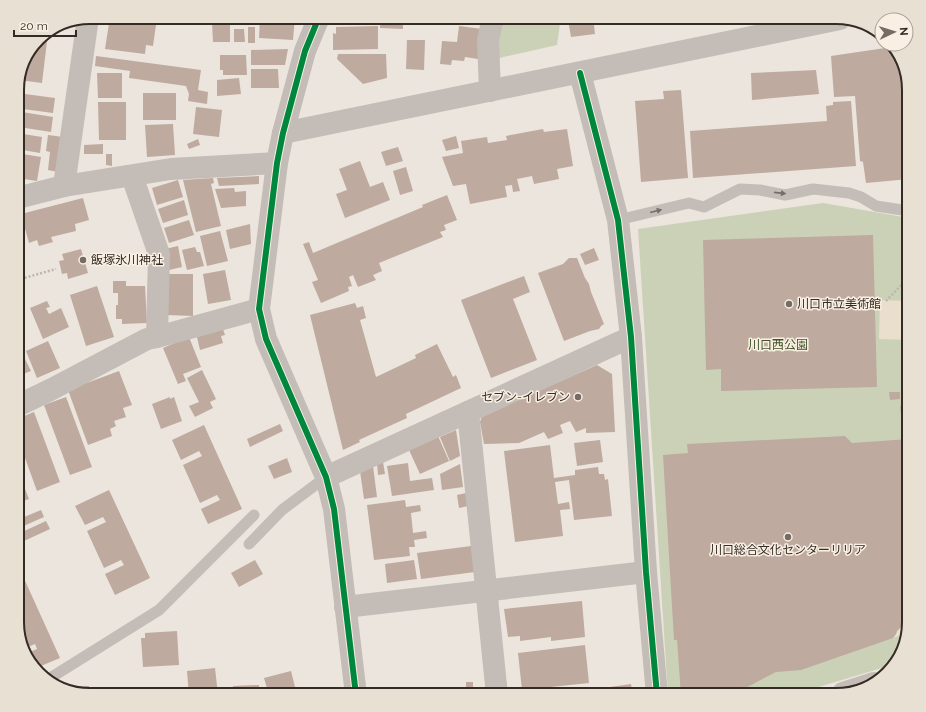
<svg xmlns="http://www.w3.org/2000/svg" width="926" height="712" font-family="Raleway,'Noto Sans JP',sans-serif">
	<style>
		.green { fill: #cbd1b7 }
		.plaza { fill: #eadecc }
		.building { fill: #beaa9f }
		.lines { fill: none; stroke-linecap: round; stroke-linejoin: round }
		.path { stroke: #bdb6af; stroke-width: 2.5; stroke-dasharray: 2 2; stroke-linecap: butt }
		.service { stroke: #c4bdb7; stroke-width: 11 }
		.minor { stroke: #c4bdb7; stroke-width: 22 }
		.tertiary { stroke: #c4bdb7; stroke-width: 22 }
		.cycleway-casing { stroke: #f9f0e3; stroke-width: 8 }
		.cycleway { stroke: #00873e; stroke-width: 6 }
		.oneway { fill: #756d67 }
		.poi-dot { fill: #746c65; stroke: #f9f0e3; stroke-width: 1.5 }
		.labels { text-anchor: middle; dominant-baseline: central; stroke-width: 3; stroke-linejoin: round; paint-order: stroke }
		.poi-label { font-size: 12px; fill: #342b25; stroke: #f9f0e3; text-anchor: start }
		.park-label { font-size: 12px; fill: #415229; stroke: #f9f0e3 }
		.rim { fill: none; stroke: #342b25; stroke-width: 2 }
	</style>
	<rect width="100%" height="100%" fill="#ebe5dd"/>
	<!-- green -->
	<g class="green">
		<polygon points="501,17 561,17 557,45 495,59"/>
		<polygon points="823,203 909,218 909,622 895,664 792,695 668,695 638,229"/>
	</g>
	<!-- plaza -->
	<g class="plaza">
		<polygon points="880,300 909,301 909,340 879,339"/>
		<polygon points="909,619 905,634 893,638 896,634 897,631"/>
	</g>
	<!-- building -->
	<g class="building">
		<polygon points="110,17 169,17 169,20 157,18 153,46 146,45 145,54 105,49"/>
		<polygon points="260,17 295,17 293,40 259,38"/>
		<polygon points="347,17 379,17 378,20 347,18"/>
		<polygon points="381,17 403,17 403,29 380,28"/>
		<polygon points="466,17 483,17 482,25 465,23"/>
		<polygon points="593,17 595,34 571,37 568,20"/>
		<polygon points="230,21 230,42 213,42 212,22"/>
		<polygon points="378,26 378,49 333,50 333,33 336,34 336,27"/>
		<polygon points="459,26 482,29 478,59 465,57 464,61 452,60 451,65 440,64 442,41 457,42"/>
		<rect x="248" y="27" width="7" height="16"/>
		<polygon points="234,29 244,29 245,42 234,42"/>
		<polygon points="48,33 42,83 19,80 25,58 42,35"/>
		<polygon points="407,40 425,40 424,70 406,69"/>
		<polygon points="892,47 901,58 909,90 909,179 866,183 863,162 860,161 855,96 834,97 831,56"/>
		<polygon points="288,49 285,65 251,65 251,50"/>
		<polygon points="338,54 386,54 387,78 363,84 337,59"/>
		<polygon points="220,55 246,55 247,75 223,75 223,70 220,70"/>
		<polygon points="96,56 201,70 198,90 208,92 207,104 188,101 189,94 186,86 129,78 130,71 95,66"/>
		<polygon points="251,69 278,69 279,88 251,88"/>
		<polygon points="816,70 819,94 752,100 751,73"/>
		<polygon points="97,73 122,73 122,98 98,98"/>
		<polygon points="239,78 241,94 217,96 217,80"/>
		<polygon points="17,88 21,88 18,110 17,110"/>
		<polygon points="681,90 688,178 641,182 635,101 664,99 663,91"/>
		<rect x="143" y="93" width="33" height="27"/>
		<polygon points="25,94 55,98 53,113 23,109"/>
		<polygon points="851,101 856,166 693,178 690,131 827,121 826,106 833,105 833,102"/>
		<polygon points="98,102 126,102 126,140 99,140"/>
		<polygon points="196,107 222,110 219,137 193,134"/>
		<polygon points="22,112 53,117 51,132 19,127"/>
		<polygon points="173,124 175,155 147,157 145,125"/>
		<polygon points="543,129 544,132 567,129 573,166 557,169 559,179 534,184 532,176 517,179 520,191 513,192 512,185 505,186 507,197 470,204 466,184 453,186 442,157 463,153 461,141 487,137 488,143 507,140 506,136"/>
		<polygon points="17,133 42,137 40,153 17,149"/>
		<polygon points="48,135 63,137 58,172 48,170 50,152 46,151"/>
		<polygon points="456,136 459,148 446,151 442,140"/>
		<polygon points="198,139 200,145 189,149 187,144"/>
		<polygon points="103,144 103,154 84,154 84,145"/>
		<polygon points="398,147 403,161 386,166 381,152"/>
		<polygon points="17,153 41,157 37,181 17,178 18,167 17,167"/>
		<polygon points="106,154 112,154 112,166 106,165"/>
		<polygon points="360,161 370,187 383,182 390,200 345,218 336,194 347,190 339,169"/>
		<polygon points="406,167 413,191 400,195 393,171"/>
		<polygon points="259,176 259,184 219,186 217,178"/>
		<polygon points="213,178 214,183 211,184 221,226 196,232 183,180"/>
		<polygon points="178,180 183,197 157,205 152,188"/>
		<polygon points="234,188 235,192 246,191 246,206 221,208 215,189"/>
		<polygon points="447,195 457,220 444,225 446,230 440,232 443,237 379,263 382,271 373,275 376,280 358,287 353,275 349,277 352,286 348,287 349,291 321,303 312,282 318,280 303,244 309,242 313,253 423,207 422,205"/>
		<polygon points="83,198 89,220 75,224 76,231 51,237 53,242 39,246 37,240 29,243 21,214"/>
		<polygon points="184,200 188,215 163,223 158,209"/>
		<polygon points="189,220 194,235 169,243 164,228"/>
		<polygon points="250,224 251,244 230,249 226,230"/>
		<polygon points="220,231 228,261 207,266 200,236"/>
		<polygon points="873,235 877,387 721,391 721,369 706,370 703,240"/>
		<polygon points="178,246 182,267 169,270 165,249"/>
		<polygon points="195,247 197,252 200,252 204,266 187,270 182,250"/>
		<polygon points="594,248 599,260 585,265 580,254"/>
		<polygon points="81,249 88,273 68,279 67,273 62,274 59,261 64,260 62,254"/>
		<polygon points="569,258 577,258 585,278 589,284 591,292 604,324 601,326 599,329 590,331 564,341 538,273 563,264"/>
		<polygon points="225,270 231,300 208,304 203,274"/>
		<polygon points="168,274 193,274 193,316 167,315"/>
		<polygon points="524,276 530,292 513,299 537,360 491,378 461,300"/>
		<polygon points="113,281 126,281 126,286 145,286 147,323 122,324 122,319 116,319 116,305 118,305 118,293 113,293"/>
		<polygon points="97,286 114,337 86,346 70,295"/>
		<polygon points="47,301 50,307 46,308 49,314 61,308 69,327 43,339 30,308"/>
		<polygon points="355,303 357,308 363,306 366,318 360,320 376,377 416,358 415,355 437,344 453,377 456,375 461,388 406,414 407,418 359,440 360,442 343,450 310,315"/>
		<polygon points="223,329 225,335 221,336 223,343 200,350 197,337"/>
		<polygon points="189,337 201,367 183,374 186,381 178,384 163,348"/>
		<polygon points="48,341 60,368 37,378 26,351"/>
		<polygon points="23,355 31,371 23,374 17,361 17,357"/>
		<polygon points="597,365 612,374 615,432 586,433 586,428 576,432 570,421 560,425 563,433 548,439 544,432 519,443 484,444 480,422 482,416"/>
		<polygon points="17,370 22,383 17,385"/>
		<polygon points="202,370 216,399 210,402 213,408 195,417 189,406 199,402 187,378"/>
		<polygon points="119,371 132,405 123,408 126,417 114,421 116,426 110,429 112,436 88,445 68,390"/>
		<polygon points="889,392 900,392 900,399 890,400"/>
		<polygon points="66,397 92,467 70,475 44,405"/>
		<polygon points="170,397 170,399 174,397 182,421 161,429 152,404"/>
		<polygon points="909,403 909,418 907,418 906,413 901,414 900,406 906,406 906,404"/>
		<polygon points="34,412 60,482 37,491 17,436 17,419"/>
		<polygon points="280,424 283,431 250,447 247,439"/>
		<polygon points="204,425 242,509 208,524 201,509 220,500 217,495 200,503 183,465 202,456 199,451 181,460 172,440"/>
		<polygon points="456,430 460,456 450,461 440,437"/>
		<polygon points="438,436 449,461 420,474 409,450"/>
		<polygon points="845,436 852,443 909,439 909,619 897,631 896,634 893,638 801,670 776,672 734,694 681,695 677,640 674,640 663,455 688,453 687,444"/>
		<polygon points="600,440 603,462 577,466 574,443"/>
		<polygon points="550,445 554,478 575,475 575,470 598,467 599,474 604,474 605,480 608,479 612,516 574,520 569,480 555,482 558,504 569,502 570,509 560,510 563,536 515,542 504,451"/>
		<polygon points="287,458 292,472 274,479 268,466"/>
		<polygon points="383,462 385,474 378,475 377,463"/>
		<polygon points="408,463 410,481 432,478 434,490 392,496 387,466"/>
		<polygon points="460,464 463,487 442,490 440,474"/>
		<polygon points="373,466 377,497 364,499 360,471"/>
		<polygon points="17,469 29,499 17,503"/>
		<polygon points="109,490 150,578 115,595 105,574 124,565 121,560 104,568 87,531 106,522 103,517 85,525 75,506"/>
		<polygon points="466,493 468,506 459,508 457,495"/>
		<polygon points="405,500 406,507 420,505 421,511 411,513 413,533 426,531 427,538 414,540 415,547 409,547 410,556 374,560 367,505"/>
		<polygon points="41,510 44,517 19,528 17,520"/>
		<polygon points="46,521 50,529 24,541 20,533"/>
		<polygon points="471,546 475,572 421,579 417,553"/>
		<polygon points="255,560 263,574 239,587 231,573"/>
		<polygon points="414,560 417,579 387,583 385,564"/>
		<polygon points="17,563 60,658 36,668 25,654 37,649 35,644 23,649 17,626"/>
		<polygon points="582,601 585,637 551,641 551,637 520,641 520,636 508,637 504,609"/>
		<polygon points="177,631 179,665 143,667 141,638 145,638 145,633"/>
		<polygon points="585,645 589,683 522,690 518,653"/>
		<polygon points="215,668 218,695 189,695 187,671"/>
		<polygon points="291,671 297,695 269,695 264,678"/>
		<polygon points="466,682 473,682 473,691 484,691 484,695 412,695 412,690 466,691"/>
		<polygon points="631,684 633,695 604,695 603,688"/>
		<polygon points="259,685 259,695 234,695 233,686"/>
		<polygon points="66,686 89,686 90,695 66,687"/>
		<polygon points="588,689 588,695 567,695 567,692"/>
		<polygon points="185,692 185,695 158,695 157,694"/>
	</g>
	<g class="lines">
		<!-- path -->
		<g class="path">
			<polyline points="17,280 56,269"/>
			<polyline points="886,301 909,277"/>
		</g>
		<!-- service -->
		<g class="service">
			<polyline points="618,220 689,203 704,207 740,189 760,190 785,195 813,189 849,193 861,197 876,206 909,211"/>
			<polyline points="249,544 282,510 326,477"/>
			<polyline points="47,680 159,610 254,515"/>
		</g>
		<!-- minor -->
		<g class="minor">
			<polyline points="490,91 488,40 493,17"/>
			<polyline points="132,176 159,254 157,337"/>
			<polyline points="64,186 88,18"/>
			<polyline points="17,198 64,186 171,169 277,163"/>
			<polyline points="17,406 52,389 147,339 157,337 259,309"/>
			<polyline points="468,412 497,695"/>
			<polyline points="326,477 631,337"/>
		</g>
		<!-- tertiary -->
		<g class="tertiary">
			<polyline points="319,17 305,51 283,133 277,163 259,309 266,339 326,477 334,509 356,695"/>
			<polyline points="580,73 618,220 631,337 646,572 657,695"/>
			<polyline points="283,133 840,19"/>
			<polyline points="345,607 646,572"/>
			<polyline points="843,693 874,683"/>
		</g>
		<!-- cycleway casing -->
		<g class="cycleway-casing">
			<g id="cycleway">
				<polyline points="319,17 305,51 283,133 277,163 259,309 266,339 326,477 334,509 356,695"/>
				<polyline points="580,73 618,220 631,337 646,572 657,695"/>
			</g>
		</g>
		<!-- cycleway -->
		<use href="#cycleway" class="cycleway"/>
	</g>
	<!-- one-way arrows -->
	<defs><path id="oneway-solid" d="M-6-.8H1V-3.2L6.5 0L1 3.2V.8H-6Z"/></defs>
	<g class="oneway">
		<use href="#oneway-solid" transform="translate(780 193) rotate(6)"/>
		<use href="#oneway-solid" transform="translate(656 211) rotate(-14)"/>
	</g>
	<!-- markers -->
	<g class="poi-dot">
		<circle cx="83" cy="260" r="4"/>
		<circle cx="789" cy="304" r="4"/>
		<circle cx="578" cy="397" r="4"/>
		<circle cx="788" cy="537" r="4"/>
	</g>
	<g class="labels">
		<!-- poi labels -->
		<g class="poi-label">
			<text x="91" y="260">飯塚氷川神社</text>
			<text x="797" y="304">川口市立美術館</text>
			<text x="570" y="397" text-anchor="end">セブン-イレブン</text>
			<text x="788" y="550" text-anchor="middle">川口総合文化センターリリア</text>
		</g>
		<!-- park labels -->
		<g class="park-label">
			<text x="778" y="345">川口西公園</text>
		</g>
	</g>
	<!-- crop -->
	<path d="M0 0H926V712H0ZM90 24H836A66 66 0 0 1 902 90V622A66 66 0 0 1 836 688H90A66 66 0 0 1 24 622V90A66 66 0 0 1 90 24Z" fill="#e9e0d4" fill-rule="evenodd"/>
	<path class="rim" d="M90 24H836A66 66 0 0 1 902 90V622A66 66 0 0 1 836 688H90A66 66 0 0 1 24 622V90A66 66 0 0 1 90 24Z"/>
	<!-- north arrow -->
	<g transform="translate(894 32) rotate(86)"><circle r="19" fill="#f9f0e3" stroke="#aaa197"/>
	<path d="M0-3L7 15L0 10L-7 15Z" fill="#746c65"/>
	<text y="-6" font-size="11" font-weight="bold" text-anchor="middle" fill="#342b25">N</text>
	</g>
	<!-- scale -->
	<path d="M14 30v6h62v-6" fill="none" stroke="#342b25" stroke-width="2"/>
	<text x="20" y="30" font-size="12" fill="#342b25" stroke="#f9f0e3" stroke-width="3" paint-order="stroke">20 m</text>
</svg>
